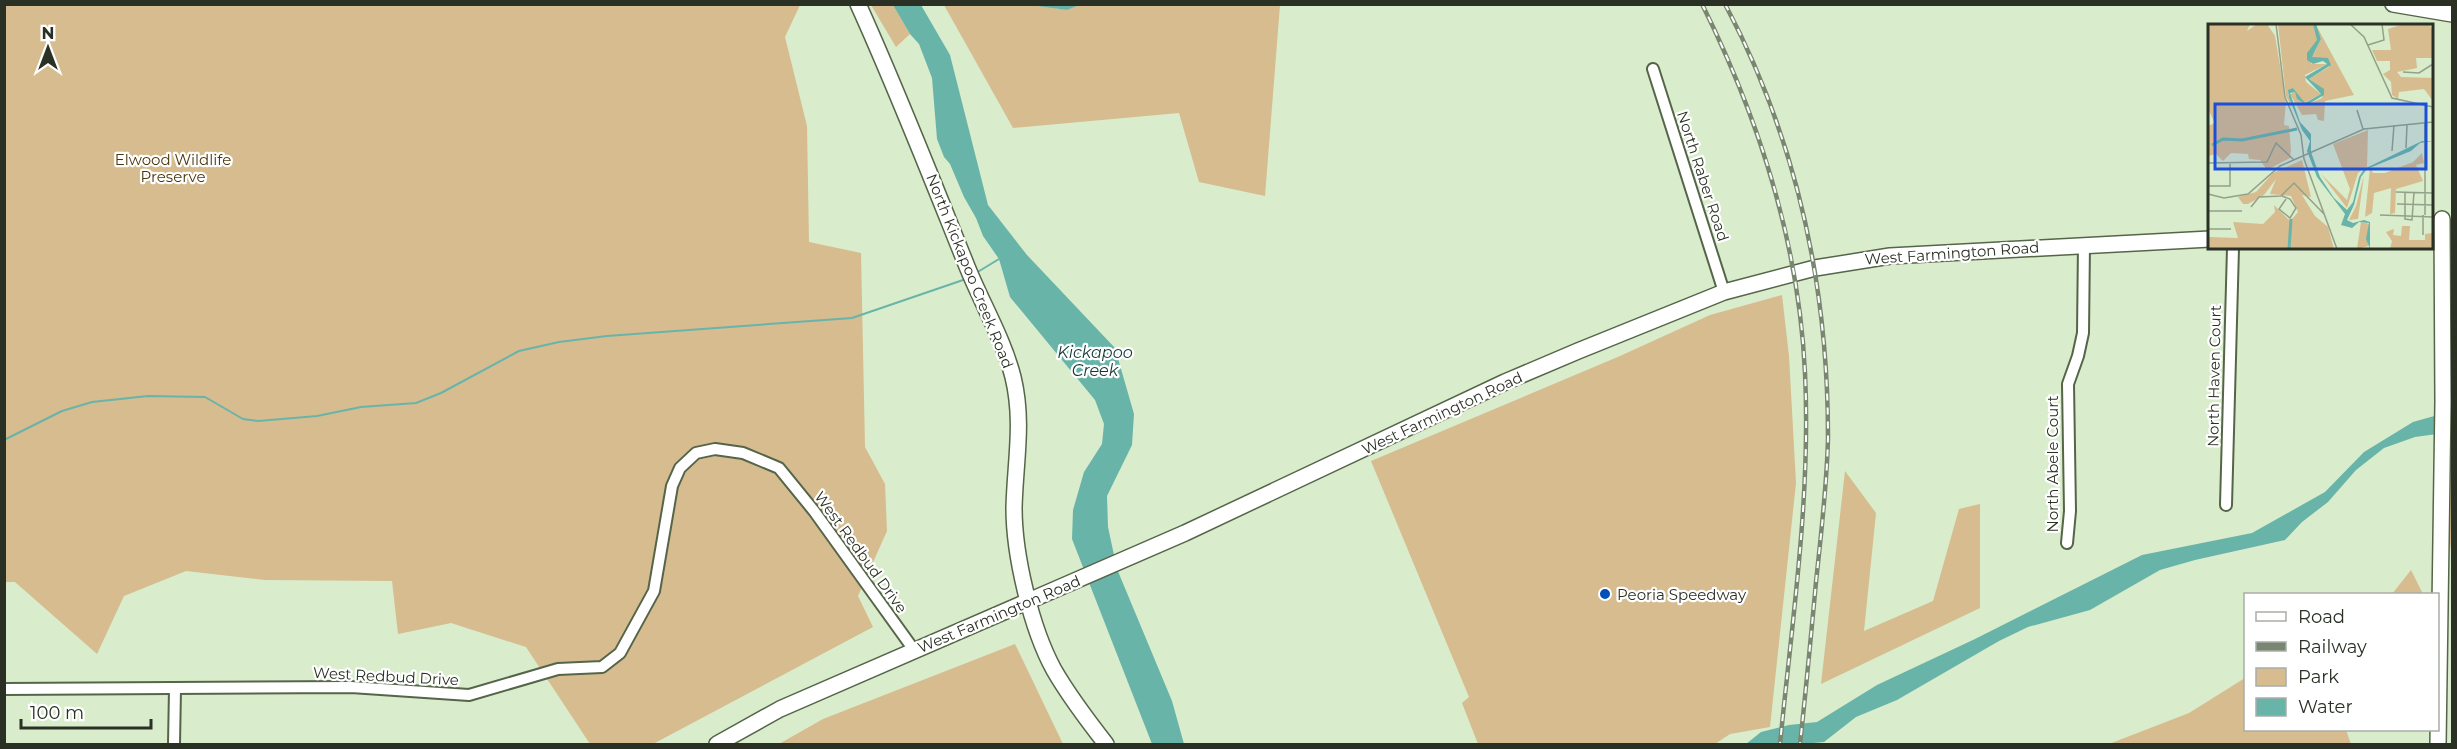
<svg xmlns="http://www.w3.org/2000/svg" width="2457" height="749" font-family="Montserrat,sans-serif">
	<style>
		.green { fill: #d6bc8f }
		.water { fill: #69b4a9 }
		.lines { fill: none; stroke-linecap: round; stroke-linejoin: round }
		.stream { stroke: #69b4a9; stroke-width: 2 }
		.street-casing { stroke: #556549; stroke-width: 14 }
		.secondary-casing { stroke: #556549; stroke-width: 18 }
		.street { stroke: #fff; stroke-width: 10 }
		.secondary { stroke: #fff; stroke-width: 15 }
		.rail-casing { stroke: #798670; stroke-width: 4.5 }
		.rail { stroke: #fff; stroke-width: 2; stroke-dasharray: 7; stroke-linecap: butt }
		.poi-dot { fill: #014fb9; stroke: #fff; stroke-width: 2 }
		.labels { text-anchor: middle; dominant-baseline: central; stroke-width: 4.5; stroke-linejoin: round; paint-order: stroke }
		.park-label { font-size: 15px; fill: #4c370b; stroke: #fff }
		.street-label { font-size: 15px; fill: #2a3124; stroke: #fff }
		.poi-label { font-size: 15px; fill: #2a3124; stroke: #fff; text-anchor: start }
		.water-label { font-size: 16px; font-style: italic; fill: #123732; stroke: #fff }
		.inset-river { fill: none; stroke: #69b4a9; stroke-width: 3 }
		.inset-road { fill: none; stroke: #93a189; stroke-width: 1.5 }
		.view { fill: #1d4ed8; fill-opacity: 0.15; stroke: #1d4ed8; stroke-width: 3 }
		.inset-edge { fill: none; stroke: #2a3124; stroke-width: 3 }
	</style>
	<rect width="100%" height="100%" fill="#d9eccc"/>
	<!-- green -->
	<g class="green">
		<polygon points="1031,4 1067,10 1079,4 1280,5 1265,196 1199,182 1179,113 1013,128 944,5"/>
		<polygon points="4,5 800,5 785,37 807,126 809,242 861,253 865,447 885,484 887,531 858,596 873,627 653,744 590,744 526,647 451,623 398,634 392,581 265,580 186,571 124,596 97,654 15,582 5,582"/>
		<polygon points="871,5 893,5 910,34 896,47"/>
		<polygon points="1782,295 1789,356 1796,483 1770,727 1730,734 1715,744 1478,744 1462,703 1469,697 1371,461 1620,356 1710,315"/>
		<polygon points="2452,397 2452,562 2447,512 2451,398"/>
		<polygon points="1845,471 1876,513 1864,631 1933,601 1959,509 1980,504 1980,608 1821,684"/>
		<polygon points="2411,570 2423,594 2392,594"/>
		<polygon points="1015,644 1063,744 779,744 823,719"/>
		<polygon points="2245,678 2246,730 2346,730 2351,744 2109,744 2189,713"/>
	</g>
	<!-- water -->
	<g class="water">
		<polygon points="893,5 921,5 950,55 988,205 1027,255 1115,348 1134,414 1132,445 1107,496 1108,527 1117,569 1172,701 1184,744 1152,744 1072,539 1073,510 1084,472 1102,444 1104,424 1095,400 1010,297 999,259 983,236 976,218 964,197 950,164 944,157 937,139 932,78 919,44 910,34"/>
		<polygon points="1031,5 1079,5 1067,10"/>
		<polygon points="2452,411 2452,432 2415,437 2384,448 2356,470 2328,502 2302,522 2285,540 2195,560 2160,570 2090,610 2028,627 1999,641 1897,700 1856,717 1824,742 1803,744 1746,744 1761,732 1789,725 1817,722 1877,685 1975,639 2142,555 2252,533 2325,492 2364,452 2413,422"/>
	</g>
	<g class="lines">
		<!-- stream -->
		<g class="stream">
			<polyline points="976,273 999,259"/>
			<polyline points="4,440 62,411 92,402 148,396 205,397 243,419 258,421 317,416 361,407 416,403 441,393 519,351 559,342 607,336 852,318 966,279"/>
		</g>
		<!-- street casing -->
		<g class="street-casing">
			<g id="street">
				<polyline points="1653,69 1724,292"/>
				<polyline points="2226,505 2233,248"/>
				<polyline points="2067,543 2070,511 2068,384 2078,356 2083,333 2084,244"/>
				<polyline points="4,689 351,687 469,695 558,669 602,667 620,653 654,591 672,486 680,468 696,453 715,449 743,453 779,468 814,511 914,650"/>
				<polyline points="174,744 175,689"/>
			</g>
		</g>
		<!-- secondary casing -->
		<g class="secondary-casing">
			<g id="secondary">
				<path d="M 858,4 C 897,90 931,177 966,264 C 981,302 1003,338 1013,377 C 1024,422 1015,463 1014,508 C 1014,555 1031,628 1054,670 C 1069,696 1088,721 1106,744"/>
				<polyline points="2393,4 2452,14"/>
				<polyline points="717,744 780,709 1185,533 1505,382 1578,351 1724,292 1815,268 1890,256 2210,239"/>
				<polyline points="2438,744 2443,402 2442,219"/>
			</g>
		</g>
		<!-- street -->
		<use href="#street" class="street"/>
		<!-- secondary -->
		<use href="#secondary" class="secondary"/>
		<!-- rail casing -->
		<g class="rail-casing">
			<g id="rail">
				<path d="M 1702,4 C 1760,121 1799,243 1805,373 C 1811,497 1792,621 1780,744"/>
				<path d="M 1725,4 C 1796,138 1828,286 1828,437 C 1827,486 1821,534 1816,582 C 1811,636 1806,690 1800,744"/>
			</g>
		</g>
		<!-- rail -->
		<use href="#rail" class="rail"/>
	</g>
	<!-- markers -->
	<circle class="poi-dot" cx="1605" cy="594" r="6"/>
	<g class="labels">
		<!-- park labels -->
		<g class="park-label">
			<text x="173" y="159">Elwood Wildlife<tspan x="173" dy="17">Preserve</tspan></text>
		</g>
		<!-- street labels -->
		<g class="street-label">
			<text transform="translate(1703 176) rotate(72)">North Raber Road</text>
			<text transform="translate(1952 253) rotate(-4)">West Farmington Road</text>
			<text transform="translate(970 271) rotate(68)">North Kickapoo Creek Road</text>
			<text transform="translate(2214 376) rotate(-89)">North Haven Court</text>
			<text transform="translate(1442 413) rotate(-25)">West Farmington Road</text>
			<text transform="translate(2052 464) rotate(-90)">North Abele Court</text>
			<text transform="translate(861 552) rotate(54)">West Redbud Drive</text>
			<text transform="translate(999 614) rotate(-23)">West Farmington Road</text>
			<text transform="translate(386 676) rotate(3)">West Redbud Drive</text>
		</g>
		<!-- poi labels -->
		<g class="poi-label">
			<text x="1617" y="594">Peoria Speedway</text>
		</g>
		<!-- water labels -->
		<g class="water-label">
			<text x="1095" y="352">Kickapoo<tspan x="1095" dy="18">Creek</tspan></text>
		</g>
	</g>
	<!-- overview -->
	<g transform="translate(2208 24)">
		<rect width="225" height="225" fill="#d9eccc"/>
		<path d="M 0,0 L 42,0 L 39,7 L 49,0 L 59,0 L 67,12 L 78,77 L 76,101 L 81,102 L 83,126 L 82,134 L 59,146 L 52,136 L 41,135 L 40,130 L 23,129 L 15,137 L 8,130 L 0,132 L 0,102 L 7,99 L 0,85 ZM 70,0 L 105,0 L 110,13 L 103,40 L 119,40 L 97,51 L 98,58 L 113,70 L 96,79 L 85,64 L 80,70 L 84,84 L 78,72 ZM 196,0 L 221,0 L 225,7 L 224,34 L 208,34 L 209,44 L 189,48 L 193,53 L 225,54 L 225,77 L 216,65 L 191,68 L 190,75 L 184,71 L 183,58 L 175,50 L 182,46 L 182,37 L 169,37 L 164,26 L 183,26 L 180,5 ZM 108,1 L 146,71 L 117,77 L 116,97 L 110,96 L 108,90 L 94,91 L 82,70 L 87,68 L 98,81 L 114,74 L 115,65 L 101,55 L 121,43 L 120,34 L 104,34 L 113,15 ZM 160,106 L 159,143 L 150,149 L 139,184 L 113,150 L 139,176 L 142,165 L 125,120 ZM 214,129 L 216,139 L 208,141 L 215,157 L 188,165 L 187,189 L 182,190 L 183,164 L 166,169 L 164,189 L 157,193 L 162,144 L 165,149 L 177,149 L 205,138 ZM 94,136 L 103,173 L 94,171 L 107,192 L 120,203 L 126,225 L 0,225 L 0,213 L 30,214 L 25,198 L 55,200 L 67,188 L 66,181 L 81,196 L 85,194 L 90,188 L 83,172 L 62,170 L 68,155 L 56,171 L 40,180 L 35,180 L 30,173 L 48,168 L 65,149 ZM 156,151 L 150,195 L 141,196 L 148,182 ZM 153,198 L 162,200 L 160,222 L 149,225 ZM 194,202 L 202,202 L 201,216 L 217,216 L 217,210 L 225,209 L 225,225 L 182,225 L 184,217 L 178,208 L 186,205 L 185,211 L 193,212 Z" fill="#d6bc8f"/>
		<path d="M 105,0 L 108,0 L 113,15 L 104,33 L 120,34 L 123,41 L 101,55 L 116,65 L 116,71 L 99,81 L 89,75 L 87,68 L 82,69 L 92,98 L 103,110 L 103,128 L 112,153 L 126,174 L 139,186 L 145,178 L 151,153 L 156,145 L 214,117 L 225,117 L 212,119 L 203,127 L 159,145 L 153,153 L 146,181 L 139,196 L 145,199 L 156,196 L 162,198 L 162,225 L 158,215 L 161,199 L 151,198 L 144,204 L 133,201 L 137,190 L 109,153 L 99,127 L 102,117 L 94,106 L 81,74 L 80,66 L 85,64 L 97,79 L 113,70 L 97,53 L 119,40 L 115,37 L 105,40 L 99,36 L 99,29 L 109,16 Z" fill="#69b4a9"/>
		<path class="inset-river" d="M 4,121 L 15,115 L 34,116 L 89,105M 81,225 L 83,195"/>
		<path class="inset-road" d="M 68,0 L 77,73 L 93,111 L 96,135 L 129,225M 142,0 L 156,13 L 184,74 L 225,83M 156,0 L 192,0M 160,21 L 176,16 L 174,0M 195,48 L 211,49 L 225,40M 149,86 L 155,105M 198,124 L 199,101M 184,127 L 186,101M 0,139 L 59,138 L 68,119 L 86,136M 0,162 L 22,162 L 22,140M 188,168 L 225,169M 197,168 L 197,195 L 204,196 L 206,168M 0,170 L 16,174 L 40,170 L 72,142 L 156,105 L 225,98M 74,172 L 82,175 L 88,184 L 82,194 L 71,185 L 78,175M 189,180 L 225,181M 43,183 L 51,173 L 73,172 L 86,159 L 116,190M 0,187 L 34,187M 172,191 L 225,193M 215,191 L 215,211M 217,191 L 217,99M 0,205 L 23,205"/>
		<path class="view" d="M 7,80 L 218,80 L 218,145 L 7,145 Z"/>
		<rect width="225" height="225" class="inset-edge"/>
	</g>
	<!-- border -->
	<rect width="2457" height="749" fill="none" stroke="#2a3124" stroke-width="12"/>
	<!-- legend -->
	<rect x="2244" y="593" width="195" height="138" fill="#ffffff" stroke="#aaada7" stroke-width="1.5"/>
	<rect x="2256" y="612" width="30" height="9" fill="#ffffff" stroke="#aaada7" stroke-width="1.5"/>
	<text x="2298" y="623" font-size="18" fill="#2a3124">Road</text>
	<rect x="2256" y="642" width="30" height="9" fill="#798670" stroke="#aaada7" stroke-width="1.5"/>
	<text x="2298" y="653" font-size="18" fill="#2a3124">Railway</text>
	<rect x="2256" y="668" width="30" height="18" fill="#d6bc8f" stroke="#aaada7" stroke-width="1.5"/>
	<text x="2298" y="683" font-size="18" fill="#2a3124">Park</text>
	<rect x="2256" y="698" width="30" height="18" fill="#69b4a9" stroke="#aaada7" stroke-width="1.5"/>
	<text x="2298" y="713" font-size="18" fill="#2a3124">Water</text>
	<!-- north arrow -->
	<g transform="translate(48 48)" stroke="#ffffff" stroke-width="4.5" paint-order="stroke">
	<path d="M0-4.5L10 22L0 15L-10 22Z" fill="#2a3124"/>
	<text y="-9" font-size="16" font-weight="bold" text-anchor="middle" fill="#2a3124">N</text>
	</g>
	<!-- scale -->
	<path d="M21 719v9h130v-9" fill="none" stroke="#2a3124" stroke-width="3"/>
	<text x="30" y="719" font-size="18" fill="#2a3124" stroke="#ffffff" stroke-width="4.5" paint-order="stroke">100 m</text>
</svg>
